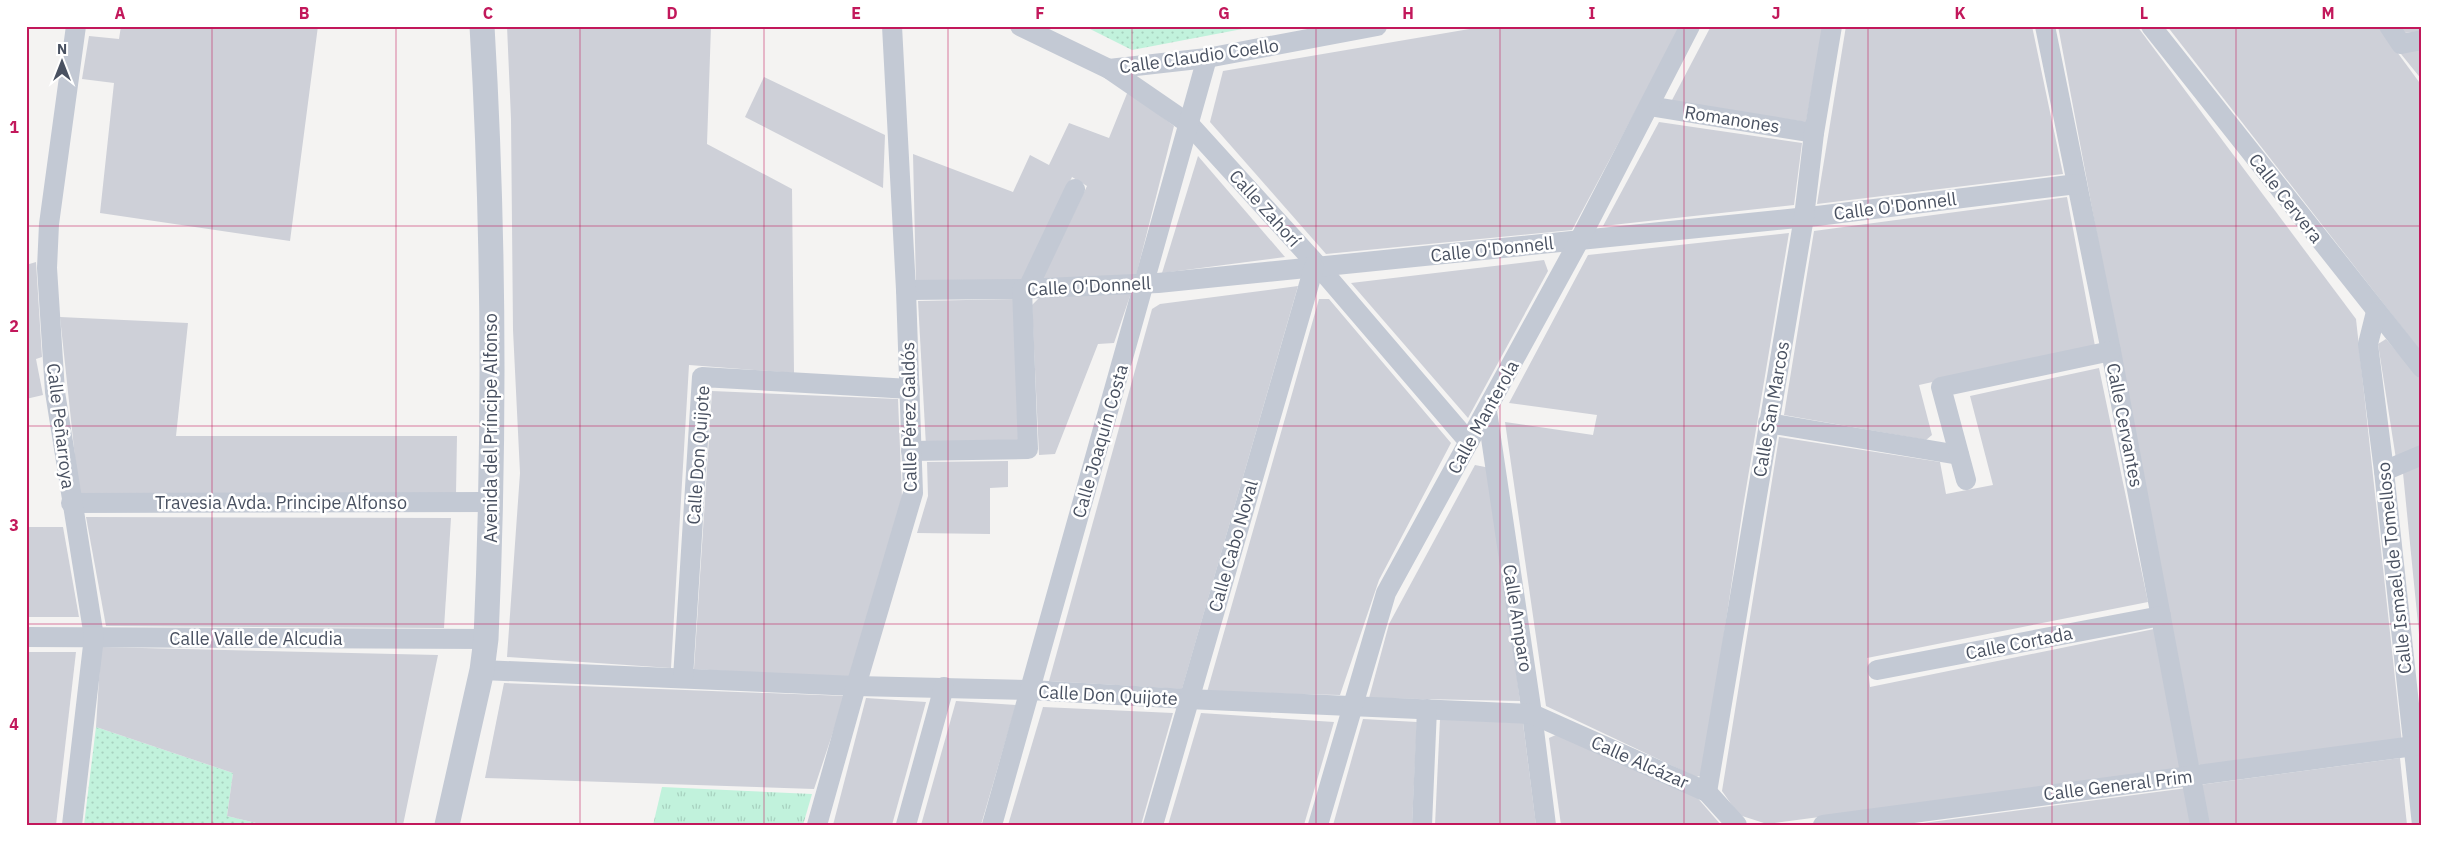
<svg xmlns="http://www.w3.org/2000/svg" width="2448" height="851" font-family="'IBM Plex Sans',sans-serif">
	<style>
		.grass { fill: url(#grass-dots) }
		.park { fill: url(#park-tufts) }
		.building { fill: #ced0d8 }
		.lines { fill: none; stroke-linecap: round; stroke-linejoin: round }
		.minor { stroke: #c3c9d4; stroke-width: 20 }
		.tertiary { stroke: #c3c9d4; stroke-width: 25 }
		.grid { fill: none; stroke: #c2185b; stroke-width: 1; stroke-opacity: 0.55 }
		.labels { text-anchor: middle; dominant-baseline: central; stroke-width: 5; stroke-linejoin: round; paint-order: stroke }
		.street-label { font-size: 18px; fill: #495161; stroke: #fff }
		.neatline { fill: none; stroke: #c2185b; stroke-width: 2 }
		.grid-label { font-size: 16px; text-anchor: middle; font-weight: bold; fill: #c2185b }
	</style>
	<defs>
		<pattern id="grass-dots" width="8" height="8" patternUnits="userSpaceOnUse" patternTransform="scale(1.25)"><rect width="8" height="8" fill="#c1f2dc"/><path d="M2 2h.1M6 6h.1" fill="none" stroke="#a7d1bf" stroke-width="1.8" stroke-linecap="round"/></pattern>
		<pattern id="park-tufts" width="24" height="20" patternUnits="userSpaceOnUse" patternTransform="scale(1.25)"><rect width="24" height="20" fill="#c1f2dc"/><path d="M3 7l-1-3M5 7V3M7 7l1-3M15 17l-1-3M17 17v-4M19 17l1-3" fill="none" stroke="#a7d1bf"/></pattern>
	</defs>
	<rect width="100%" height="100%" fill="#f4f3f2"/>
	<!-- grass -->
	<g class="grass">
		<polygon points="1084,26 1258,26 1132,50"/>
		<polygon points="96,727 233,773 227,816 264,825 84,825"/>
	</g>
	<!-- park -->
	<polygon class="park" points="662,787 812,794 803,825 653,825"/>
	<!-- building -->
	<g class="building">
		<polygon points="121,26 318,26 290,241 100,213 114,83 82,79 89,36 119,39"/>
		<polygon points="507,26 711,26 707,144 792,189 794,373 689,365 671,668 507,657 520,473 513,330 511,119"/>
		<polygon points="1487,26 1681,26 1572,230 1326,254 1210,122 1223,71"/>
		<polygon points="1711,26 1823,26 1806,122 1671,102"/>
		<polygon points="1846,26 2032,26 2063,174 1817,204"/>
		<polygon points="2058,26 2137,26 2356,319 2402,743 2216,769 2196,764"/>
		<polygon points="2167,26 2378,26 2422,86 2422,353"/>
		<polygon points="2399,26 2422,26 2422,31 2404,33"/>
		<polygon points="2422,45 2422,80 2397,49"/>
		<polygon points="764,77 885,135 883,188 745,117"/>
		<polygon points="1128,91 1174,126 1136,276 1040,284 1087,186 1072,177 1024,281 916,285 913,154 1013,192 1030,155 1049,165 1069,123 1109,138"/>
		<polygon points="1659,122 1802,143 1794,205 1603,226"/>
		<polygon points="1198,156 1285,257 1162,273"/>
		<polygon points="2067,197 2095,346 1919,385 1932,435 1926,440 1784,415 1814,231"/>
		<polygon points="1789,233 1743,507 1703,775 1696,777 1546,706 1505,422 1593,435 1597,415 1509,403 1588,255"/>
		<polygon points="1544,260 1548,271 1468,418 1351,283"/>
		<polygon points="36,262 42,357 36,359 43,395 26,399 26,265"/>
		<polygon points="1298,286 1182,689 1049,681 1152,309 1160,304"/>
		<polygon points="1131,293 1114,343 1098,344 1055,454 1039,455 1032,305 1039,298"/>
		<polygon points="1015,299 1021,443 926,446 918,301"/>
		<polygon points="1319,299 1329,299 1451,443 1379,580 1340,695 1207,692"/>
		<polygon points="60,317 188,323 176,436 457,436 456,494 79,495"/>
		<polygon points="2386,339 2422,381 2422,447 2396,459 2378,344"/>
		<polygon points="2099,368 2148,602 1867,658 1870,687 2154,629 2182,769 1767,824 1739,815 1722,791 1779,437 1940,462 1946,494 1993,485 1970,396"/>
		<polygon points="712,391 898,399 902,497 851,679 694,669"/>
		<polygon points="1008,461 1008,487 990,488 990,534 917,533 928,496 927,462"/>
		<polygon points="1475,465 1490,468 1520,701 1369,698 1389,624"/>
		<polygon points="2422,465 2422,644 2420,644 2403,473"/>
		<polygon points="86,517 451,518 444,628 106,626"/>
		<polygon points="26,527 63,527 79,617 26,617"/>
		<polygon points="101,647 438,655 403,825 264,825 227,816 233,773 96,727"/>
		<polygon points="26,652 76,652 56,825 26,825"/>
		<polygon points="504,683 845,696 814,789 485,778"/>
		<polygon points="866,698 926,702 892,825 833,825"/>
		<polygon points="956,701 1016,705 981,825 921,825"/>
		<polygon points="1043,707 1173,713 1141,825 1008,825"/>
		<polygon points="1201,713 1334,722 1304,825 1168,825"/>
		<polygon points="1363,719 1417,722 1412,825 1333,825"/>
		<polygon points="1440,719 1523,723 1536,825 1435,825"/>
		<polygon points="1558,734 1695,795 1721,825 1561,825 1549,738"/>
		<polygon points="2400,758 2407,825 2208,825 2199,785"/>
		<polygon points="2187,788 2194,825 1916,825 1916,824"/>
	</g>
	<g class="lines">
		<!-- minor -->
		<g class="minor">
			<polyline points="1020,26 1109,69 1189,124 1319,267 1469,442"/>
			<polyline points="2045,26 2111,351 2200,825"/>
			<polyline points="2151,26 2422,368"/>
			<polyline points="2389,26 2401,44 2422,40"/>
			<polyline points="1109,69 1207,58 1377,26"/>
			<polyline points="1649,106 1814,133"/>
			<polyline points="1028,288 1075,189"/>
			<polyline points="906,290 1022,289 1158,283 1817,216 2077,184"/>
			<polyline points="2376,312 2368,344 2384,471 2422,825"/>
			<polyline points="1487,411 1532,714 1546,825"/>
			<polyline points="1768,423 1959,455"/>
			<polyline points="911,451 1028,449 1022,289"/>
			<polyline points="2384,471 2422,455"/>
			<polyline points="1966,480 1941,387 2111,351"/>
			<polyline points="71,503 492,502"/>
			<polyline points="26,637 486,639"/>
			<polyline points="482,670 856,686 1030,690 1188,699 1532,714 1707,792 1737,825"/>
			<polyline points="1877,670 2161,616"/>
			<polyline points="683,678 702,377 910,389"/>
			<polyline points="1707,792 1804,217 1814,133 1832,26"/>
			<polyline points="72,825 94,637 55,392 47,268 49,224 76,26"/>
			<polyline points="817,825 856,686 913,493 906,290 892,26"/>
			<polyline points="906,825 944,687"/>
			<polyline points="992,825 1207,58"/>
			<polyline points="1153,825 1314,267"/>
			<polyline points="1318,825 1386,593 1580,239 1690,26"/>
			<polyline points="1422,825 1427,709"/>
			<polyline points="1823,825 2414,746"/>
		</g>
		<!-- tertiary -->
		<path class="tertiary" d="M 447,825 L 482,670 L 486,639 C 495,435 494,230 482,26"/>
	</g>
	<!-- grid -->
	<path class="grid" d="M 212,26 L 212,825M 396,26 L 396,825M 580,26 L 580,825M 764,26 L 764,825M 948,26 L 948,825M 1132,26 L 1132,825M 1316,26 L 1316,825M 1500,26 L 1500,825M 1684,26 L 1684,825M 1868,26 L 1868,825M 2052,26 L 2052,825M 2236,26 L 2236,825M 26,226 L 2422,226M 26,426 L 2422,426M 26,624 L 2422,624"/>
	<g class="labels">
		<!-- street labels -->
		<g class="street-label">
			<text transform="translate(1199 56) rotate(-8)">Calle Claudio Coello</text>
			<text transform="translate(1732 119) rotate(9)">Romanones</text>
			<text transform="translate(2286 198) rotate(52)">Calle Cervera</text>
			<text transform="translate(1895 206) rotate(-7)">Calle O'Donnell</text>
			<text transform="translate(1265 208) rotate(48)">Calle Zahorí</text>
			<text transform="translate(1492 249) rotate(-6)">Calle O'Donnell</text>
			<text transform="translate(1089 286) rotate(-3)">Calle O'Donnell</text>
			<text transform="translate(1771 409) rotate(-80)">Calle San Marcos</text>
			<text transform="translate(909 417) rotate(-91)">Calle Pérez Galdós</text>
			<text transform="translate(1483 417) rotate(-61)">Calle Manterola</text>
			<text transform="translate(2125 425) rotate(79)">Calle Cervantes</text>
			<text transform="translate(61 426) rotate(83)">Calle Peñarroya</text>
			<text transform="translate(490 428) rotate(-90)">Avenida del Príncipe Alfonso</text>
			<text transform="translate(1100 441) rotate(-74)">Calle Joaquín Costa</text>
			<text transform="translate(698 455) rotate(-86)">Calle Don Quijote</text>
			<text x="281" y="502">Travesia Avda. Principe Alfonso</text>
			<text transform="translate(1233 546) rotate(-74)">Calle Cabo Noval</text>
			<text transform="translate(2394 568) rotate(-96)">Calle Ismael de Tomelloso</text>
			<text transform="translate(1518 618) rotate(81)">Calle Amparo</text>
			<text x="256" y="638">Calle Valle de Alcudia</text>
			<text transform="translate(2019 643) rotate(-11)">Calle Cortada</text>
			<text transform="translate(1108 695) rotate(3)">Calle Don Quijote</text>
			<text transform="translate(1640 762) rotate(24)">Calle Alcázar</text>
			<text transform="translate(2118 785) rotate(-7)">Calle General Prim</text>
		</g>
	</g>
	<!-- border -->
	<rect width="2448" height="851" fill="none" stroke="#ffffff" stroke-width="55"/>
	<!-- north arrow -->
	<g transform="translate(62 62)" stroke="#ffffff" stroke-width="4" paint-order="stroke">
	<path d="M0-4L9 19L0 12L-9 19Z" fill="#495161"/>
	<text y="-8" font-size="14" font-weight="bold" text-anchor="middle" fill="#495161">N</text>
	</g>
	<rect x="28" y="28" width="2392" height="796" class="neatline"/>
	<g class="grid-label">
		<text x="120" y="19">A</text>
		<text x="304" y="19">B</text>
		<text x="488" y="19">C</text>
		<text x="672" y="19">D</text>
		<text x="856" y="19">E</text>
		<text x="1040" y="19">F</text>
		<text x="1224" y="19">G</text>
		<text x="1408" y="19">H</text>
		<text x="1592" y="19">I</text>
		<text x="1776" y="19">J</text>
		<text x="1960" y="19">K</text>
		<text x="2144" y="19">L</text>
		<text x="2328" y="19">M</text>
		<text x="14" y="133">1</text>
		<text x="14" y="332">2</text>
		<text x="14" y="531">3</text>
		<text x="14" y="730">4</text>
	</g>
</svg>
